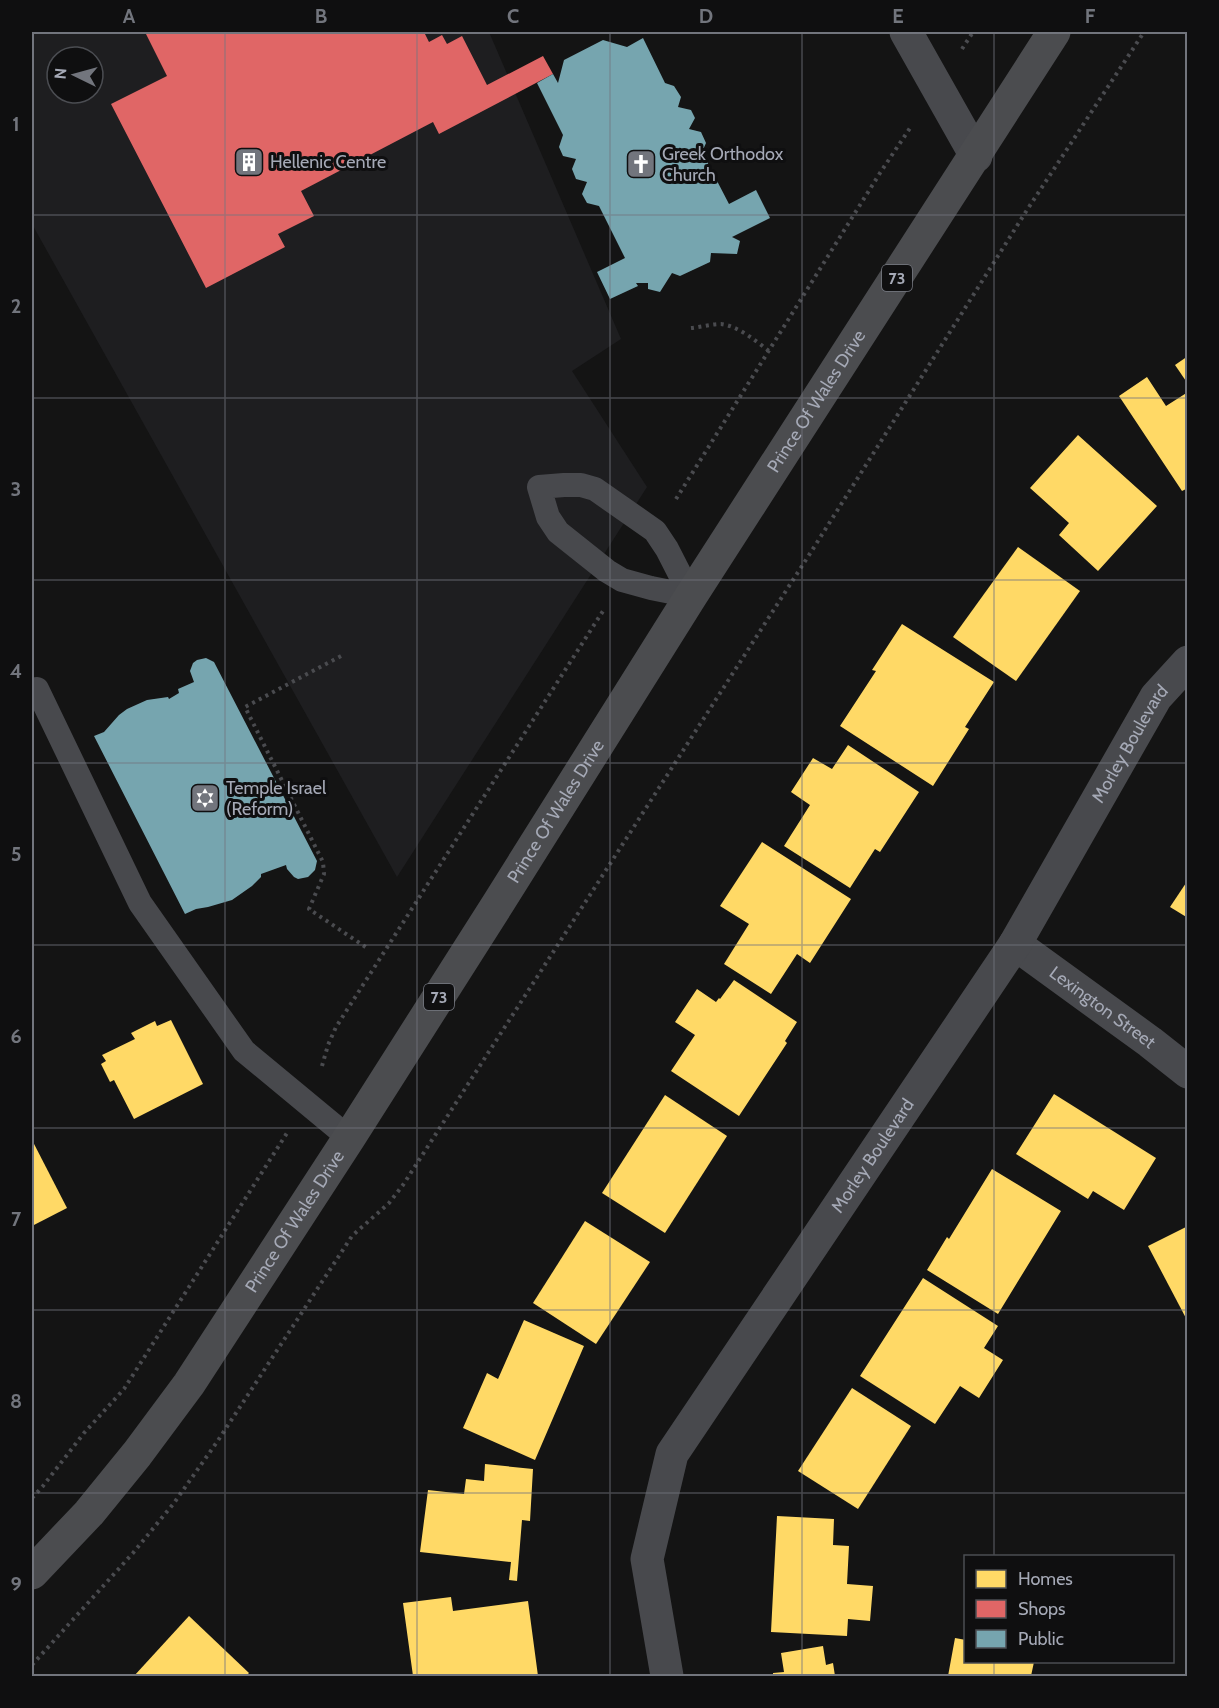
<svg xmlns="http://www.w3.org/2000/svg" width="1219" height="1708" font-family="Cabin,sans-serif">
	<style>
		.built { fill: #1e1e20; fill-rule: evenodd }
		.homes { fill: #ffd966 }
		.shops { fill: #e06666 }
		.public { fill: #76a5af }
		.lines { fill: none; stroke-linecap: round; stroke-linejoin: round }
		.path { stroke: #4a4b4f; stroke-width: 4; stroke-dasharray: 3 4.5; stroke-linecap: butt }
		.lane { stroke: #48494d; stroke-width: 24 }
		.street { stroke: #48494d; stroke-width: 33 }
		.primary { stroke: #4b4c4f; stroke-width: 33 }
		.grid { fill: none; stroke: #72757d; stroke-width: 1.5; stroke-opacity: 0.55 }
		.labels { text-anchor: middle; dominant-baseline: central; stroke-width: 6; stroke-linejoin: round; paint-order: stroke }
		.shield { fill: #0f0f10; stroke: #787b84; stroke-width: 1.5 }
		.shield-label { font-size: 16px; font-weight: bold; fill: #a5a9b6 }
		.poi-label { font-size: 18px; fill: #a5a9b6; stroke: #0f0f10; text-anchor: start }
		.street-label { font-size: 18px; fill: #a5a9b6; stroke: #0f0f10 }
		.neatline { fill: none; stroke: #72757d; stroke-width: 2 }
		.grid-label { font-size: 20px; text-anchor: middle; font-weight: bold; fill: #72757d }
	</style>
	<rect width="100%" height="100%" fill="#141414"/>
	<!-- built -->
	<path class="built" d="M 32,32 L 489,32 L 621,339 L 572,371 L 647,487 L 397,877 L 32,224 ZM 57,57 L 93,57 L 93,93 L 57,93 Z"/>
	<!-- homes -->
	<g class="homes">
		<polygon points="1188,356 1188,384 1175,365"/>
		<polygon points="1147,377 1166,406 1188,392 1188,488 1182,491 1119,396"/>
		<polygon points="1078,435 1157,506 1098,571 1059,535 1069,523 1030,488"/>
		<polygon points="1018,547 1080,591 1016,681 953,637"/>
		<polygon points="902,624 994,682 965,727 969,729 933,786 840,726 876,671 872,670"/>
		<polygon points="848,745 919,792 880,852 875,849 850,888 784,846 810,805 791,792 813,758 832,769"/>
		<polygon points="762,842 851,899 810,963 797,954 771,994 724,964 749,924 720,906"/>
		<polygon points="1188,880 1188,918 1170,907"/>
		<polygon points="734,980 797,1022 785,1041 787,1043 739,1116 671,1071 695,1035 675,1022 697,989 716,1002 719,998 720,999"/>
		<polygon points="171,1020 203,1084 134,1119 114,1080 110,1082 101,1064 106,1061 102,1055 135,1039 131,1033 155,1021 157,1026"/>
		<polygon points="1054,1094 1156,1158 1124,1210 1093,1191 1088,1199 1016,1154"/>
		<polygon points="665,1095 727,1136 665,1233 602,1193"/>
		<polygon points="32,1140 67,1208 32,1226"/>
		<polygon points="992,1169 1061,1211 998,1314 927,1270 947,1237 949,1239"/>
		<polygon points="585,1221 650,1262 596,1344 533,1303"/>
		<polygon points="1188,1226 1188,1322 1148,1246"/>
		<polygon points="923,1278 998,1326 984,1348 1003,1360 979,1398 960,1386 935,1424 860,1376"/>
		<polygon points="524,1320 584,1346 535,1460 463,1428 487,1373 498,1379"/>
		<polygon points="852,1388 911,1426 858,1509 798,1471"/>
		<polygon points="485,1464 533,1469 530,1521 522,1520 517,1581 509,1580 511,1562 420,1552 428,1490 464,1494 466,1479 484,1481"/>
		<polygon points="777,1516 834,1519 833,1545 849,1546 847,1584 873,1586 870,1621 848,1619 847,1636 771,1632"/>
		<polygon points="451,1597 453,1611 528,1601 538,1676 413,1676 403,1603"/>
		<polygon points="189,1616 249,1673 246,1676 134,1676"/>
		<polygon points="955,1638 966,1640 966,1662 1034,1662 1031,1676 948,1676"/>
		<polygon points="823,1646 826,1665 833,1663 835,1676 773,1676 773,1673 784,1672 781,1653"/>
	</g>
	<!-- shops -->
	<polygon class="shops" points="145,32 424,32 429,42 442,35 447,44 462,36 487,85 543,56 553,74 439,134 433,122 301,191 314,216 278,234 285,247 206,288 111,104 167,76"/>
	<!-- public -->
	<g class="public">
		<polygon points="643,38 665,83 674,86 681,97 678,107 691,110 695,118 689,129 701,132 706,143 702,152 729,204 756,190 770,218 732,237 740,241 737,254 711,253 710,262 680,276 672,273 660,292 648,289 648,283 636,283 638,286 610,299 597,272 625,258 599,206 587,203 582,194 587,182 576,179 572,169 576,159 563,156 559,147 563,135 537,83 553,74 558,83 564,60 603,40 627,47"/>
		<polygon points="206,658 214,662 317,861 315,870 308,877 298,879 294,877 287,869 286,865 261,874 261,877 252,886 232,900 208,907 196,909 185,914 94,736 104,732 119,715 127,709 147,700 168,697 169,699 179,693 178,689 194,682 190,671 193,663 197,660"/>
	</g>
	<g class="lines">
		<!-- path -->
		<g class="path">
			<polyline points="962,49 973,32"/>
			<path d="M 691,328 C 701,327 712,324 721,324 C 738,326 756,341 769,351"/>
			<polyline points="676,499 880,173 912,125"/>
			<polyline points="341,656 245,707 323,862 324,874 309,909 367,948"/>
			<polyline points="322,1066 328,1045 336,1027 603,611"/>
			<polyline points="32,1498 43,1486 84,1433 124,1389 287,1133"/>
			<polyline points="32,1665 133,1553 174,1503 217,1442 352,1236 389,1203 403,1185 811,552 1027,210 1144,32"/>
		</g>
		<!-- lane -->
		<g class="lane">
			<polygon points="564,485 581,485 595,489 655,531 667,549 691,596 651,588 622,580 607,571 558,532 548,517 539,487"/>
			<polyline points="37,689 140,903 244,1051 349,1138"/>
		</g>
		<!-- street -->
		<g class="street">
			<polyline points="906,32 976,156"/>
			<path id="s1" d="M 1015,944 L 1150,1042 L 1188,1072"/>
			<path id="s2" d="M 667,1676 L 647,1559 L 672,1454 L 1015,944 L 1156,697 L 1188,662"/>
		</g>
		<!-- primary -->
		<path class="primary" id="s3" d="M 32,1573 L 89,1513 L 137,1454 L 189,1384 L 349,1138 L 499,902 L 691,596 L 1054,32"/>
	</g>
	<!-- grid -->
	<path class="grid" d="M 225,32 L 225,1676M 417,32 L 417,1676M 610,32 L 610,1676M 802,32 L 802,1676M 994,32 L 994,1556M 32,215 L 1188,215M 32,398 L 1188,398M 32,580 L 1188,580M 32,763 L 1188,763M 32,945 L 1188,945M 32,1128 L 1188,1128M 32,1310 L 1188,1310M 32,1493 L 1188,1493M 994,1662 L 994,1676"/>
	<!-- icons -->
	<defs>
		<g id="building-square" transform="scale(1.5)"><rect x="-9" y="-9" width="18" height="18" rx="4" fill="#72757d" stroke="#0f0f10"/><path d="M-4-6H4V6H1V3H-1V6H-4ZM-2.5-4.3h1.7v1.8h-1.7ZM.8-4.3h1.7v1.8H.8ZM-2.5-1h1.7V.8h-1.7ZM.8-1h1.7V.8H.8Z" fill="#fff"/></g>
		<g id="church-square" transform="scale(1.5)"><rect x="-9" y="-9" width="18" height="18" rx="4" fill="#72757d" stroke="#0f0f10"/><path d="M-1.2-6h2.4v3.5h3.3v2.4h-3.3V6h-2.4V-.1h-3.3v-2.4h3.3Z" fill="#fff"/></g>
		<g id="synagogue-square" transform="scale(1.5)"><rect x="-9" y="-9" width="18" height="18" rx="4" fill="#72757d" stroke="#0f0f10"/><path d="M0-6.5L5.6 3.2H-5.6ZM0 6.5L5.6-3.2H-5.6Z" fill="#fff"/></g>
	</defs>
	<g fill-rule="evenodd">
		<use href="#building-square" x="249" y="162"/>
		<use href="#church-square" x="641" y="164"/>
		<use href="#synagogue-square" x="205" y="798"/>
	</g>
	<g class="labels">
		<!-- shield labels -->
		<g class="shield">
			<rect x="882" y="265" width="30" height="26" rx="4.5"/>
			<rect x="424" y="984" width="30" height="26" rx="4.5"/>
		</g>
		<g class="shield-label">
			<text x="897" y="278">73</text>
			<text x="439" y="997">73</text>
		</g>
		<!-- poi labels -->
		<g class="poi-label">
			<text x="662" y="154">Greek Orthodox<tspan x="662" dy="21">Church</tspan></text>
			<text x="270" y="162">Hellenic Centre</text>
			<text x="226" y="788">Temple Israel<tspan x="226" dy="21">(Reform)</tspan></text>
		</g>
		<!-- street labels -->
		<g class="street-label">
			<text stroke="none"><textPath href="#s3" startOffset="1412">Prince Of Wales Drive</textPath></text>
			<text stroke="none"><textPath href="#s2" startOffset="1072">Morley Boulevard</textPath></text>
			<text stroke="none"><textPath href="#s3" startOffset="926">Prince Of Wales Drive</textPath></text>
			<text stroke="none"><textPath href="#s1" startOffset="108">Lexington Street</textPath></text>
			<text stroke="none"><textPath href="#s2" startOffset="586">Morley Boulevard</textPath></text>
			<text stroke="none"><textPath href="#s3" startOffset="440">Prince Of Wales Drive</textPath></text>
		</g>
	</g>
	<!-- border -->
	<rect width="1219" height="1708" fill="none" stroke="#0f0f10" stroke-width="66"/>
	<!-- legend -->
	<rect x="964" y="1555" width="210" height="108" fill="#0f0f10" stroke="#4b4d52" stroke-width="1.5"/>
	<rect x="976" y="1570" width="30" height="18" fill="#ffd966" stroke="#4b4d52" stroke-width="1.5"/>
	<text x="1018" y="1585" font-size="18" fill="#a5a9b6">Homes</text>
	<rect x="976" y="1600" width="30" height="18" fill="#e06666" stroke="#4b4d52" stroke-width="1.5"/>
	<text x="1018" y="1615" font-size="18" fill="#a5a9b6">Shops</text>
	<rect x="976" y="1630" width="30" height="18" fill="#76a5af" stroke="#4b4d52" stroke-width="1.5"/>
	<text x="1018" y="1645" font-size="18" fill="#a5a9b6">Public</text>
	<!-- north arrow -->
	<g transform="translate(75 75) rotate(275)"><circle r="28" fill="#0f0f10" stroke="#4b4d52" stroke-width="1.5"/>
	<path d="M0-4.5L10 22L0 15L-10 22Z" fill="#72757d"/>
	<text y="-9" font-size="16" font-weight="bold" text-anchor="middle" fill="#a5a9b6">N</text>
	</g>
	<rect x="33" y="33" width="1153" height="1642" class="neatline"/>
	<g class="grid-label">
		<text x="129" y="23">A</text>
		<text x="321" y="23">B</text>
		<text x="513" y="23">C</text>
		<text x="706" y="23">D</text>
		<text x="898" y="23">E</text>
		<text x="1090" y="23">F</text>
		<text x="16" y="131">1</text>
		<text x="16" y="313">2</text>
		<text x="16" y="496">3</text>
		<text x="16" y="678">4</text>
		<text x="16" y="861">5</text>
		<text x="16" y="1043">6</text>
		<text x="16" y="1226">7</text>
		<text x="16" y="1408">8</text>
		<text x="16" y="1591">9</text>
	</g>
</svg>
